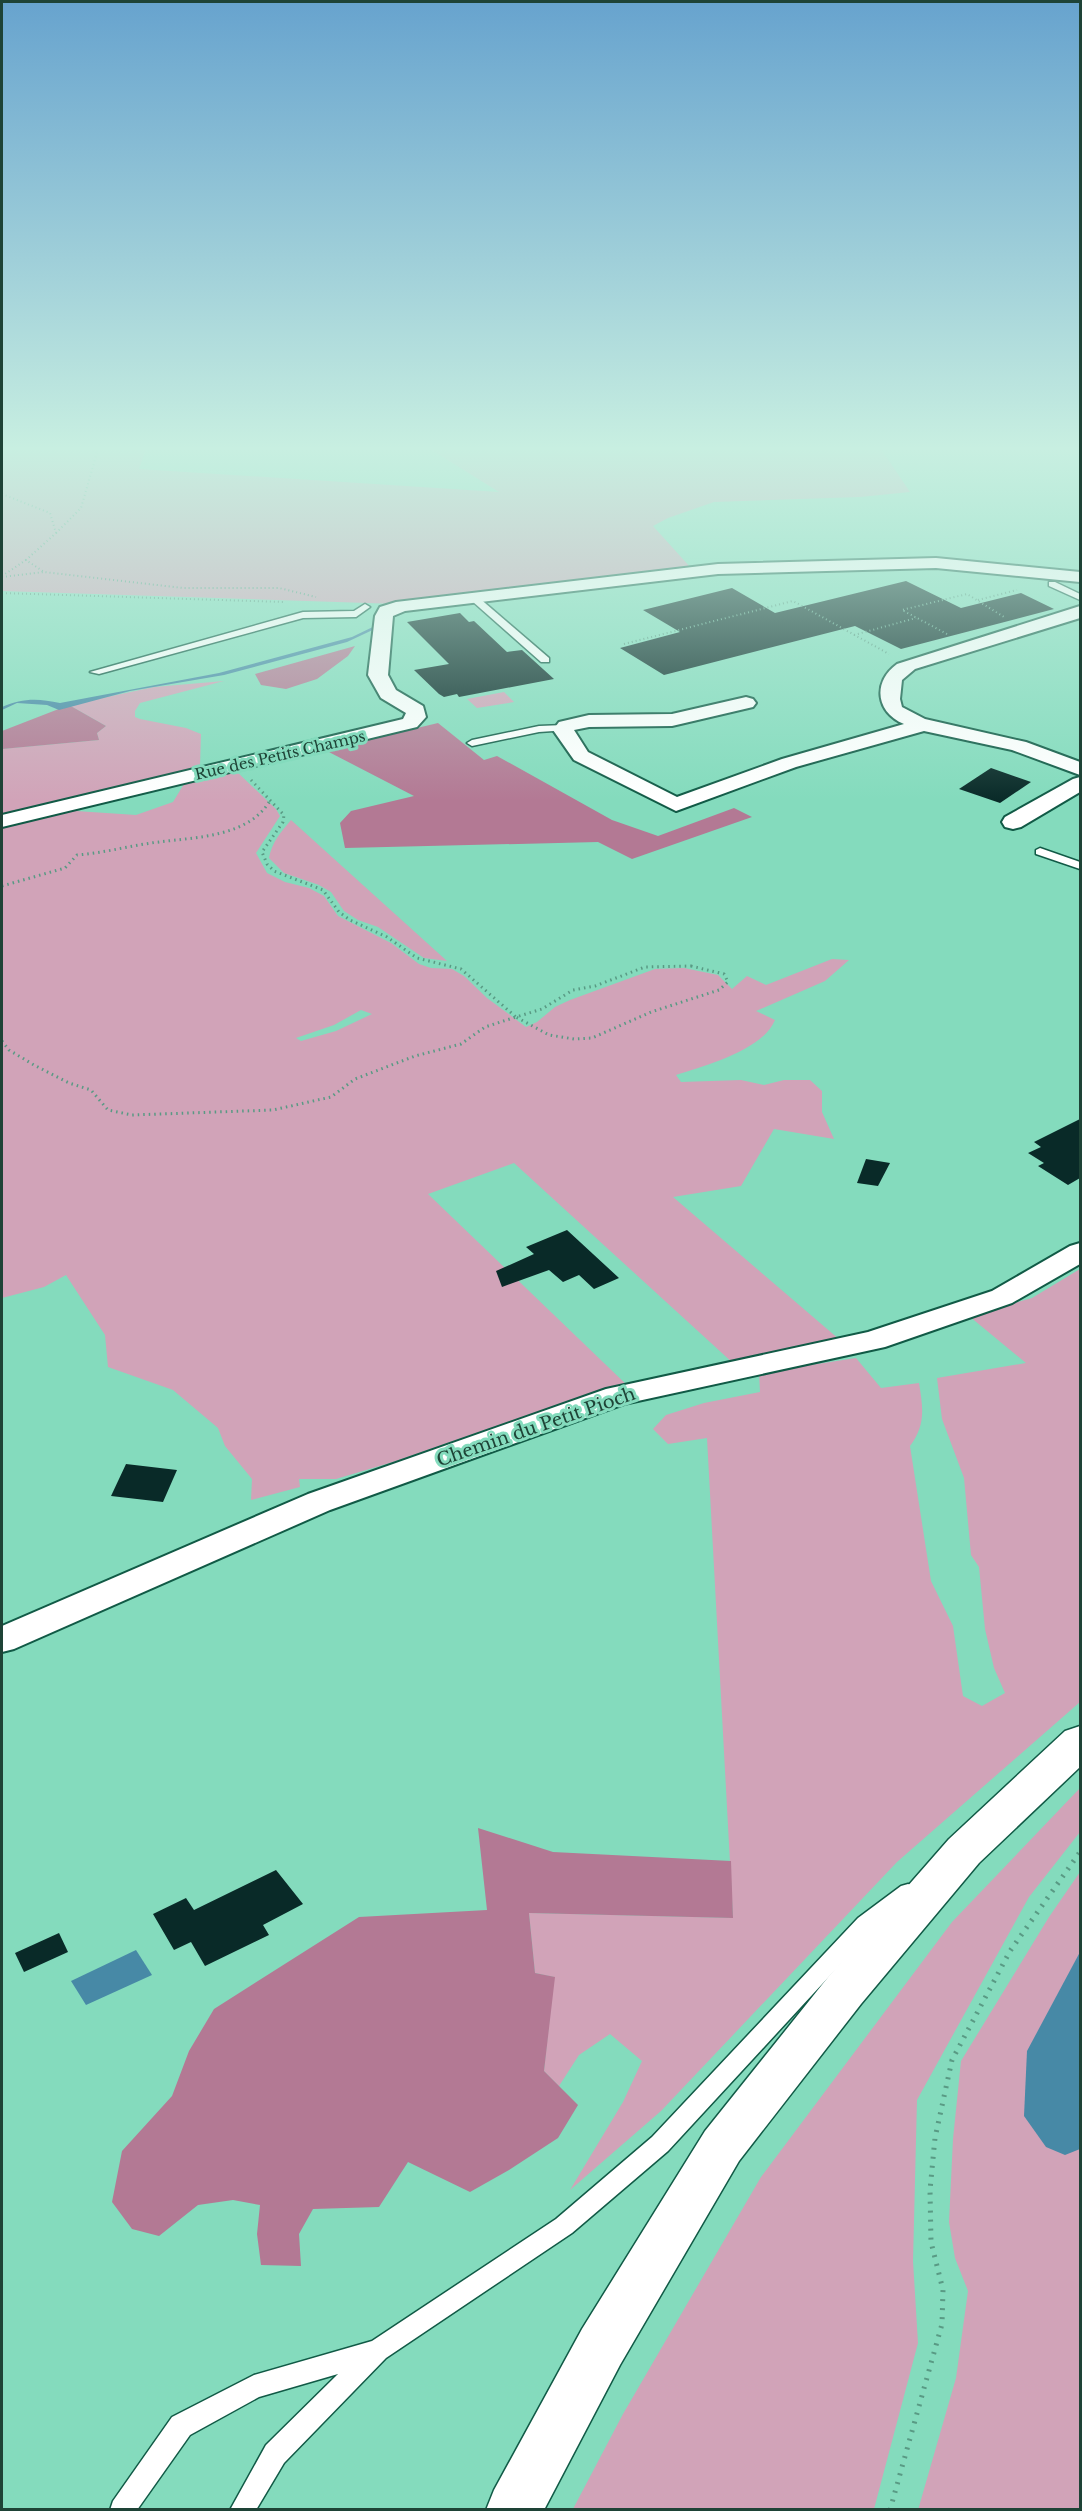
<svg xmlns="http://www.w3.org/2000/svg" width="1082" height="2511" font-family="'Libre Baskerville',serif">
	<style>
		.green { fill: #d1a3b8; fill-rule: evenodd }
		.forest { fill: #b37994 }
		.water { fill: #4789a6 }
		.building { fill: #092a28 }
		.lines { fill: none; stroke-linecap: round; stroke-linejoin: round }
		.lane-casing { stroke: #115a46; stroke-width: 3 }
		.street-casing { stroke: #115a46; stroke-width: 4 }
		.highway-casing { stroke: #115a46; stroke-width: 3 }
		.path-far2 { stroke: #599a84; stroke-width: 2; stroke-dasharray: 1 3; stroke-linecap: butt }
		.path-far1 { stroke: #599a84; stroke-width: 3; stroke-dasharray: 1.5 4; stroke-linecap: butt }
		.path { stroke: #599a84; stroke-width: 5; stroke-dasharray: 2 7; stroke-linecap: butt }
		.lane { fill: #fff; fill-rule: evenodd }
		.street { fill: #fff; fill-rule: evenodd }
		.highway { fill: #fff; fill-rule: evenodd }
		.labels { text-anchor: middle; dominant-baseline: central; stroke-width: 6; stroke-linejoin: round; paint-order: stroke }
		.far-street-label { font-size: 15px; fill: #1e4336; stroke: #84dbbd }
		.street-label { font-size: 18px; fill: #1e4336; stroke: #84dbbd }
	</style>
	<rect width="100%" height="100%" fill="#84dbbd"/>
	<!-- green -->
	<g class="green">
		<polygon points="2,449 146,449 139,469 499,492 430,449 881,449 910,492 860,497 714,502 668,518 653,526 691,568 397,604 2,591"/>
		<polygon points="224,681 140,703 135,711 135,717 140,719 186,728 201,734 200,766 2,818 2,749 99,740 97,733 106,726 69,705 154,687"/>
		<polygon points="504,692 514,702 477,708 467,699"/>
		<path d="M 234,769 L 276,809 L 280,816 L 256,853 L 267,873 L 285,882 L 309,888 L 324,896 L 338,916 L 391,943 L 419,964 L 431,968 L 452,969 L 464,976 L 487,998 L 526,1027 L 537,1022 L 555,1007 L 570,1000 L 655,969 L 684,968 L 718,975 L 732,989 L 747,976 L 766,985 L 832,959 L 849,960 L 825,981 L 756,1011 L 775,1020 C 763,1050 705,1066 676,1075 L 681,1082 L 741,1080 L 764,1085 L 784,1080 L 810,1080 L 822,1091 L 822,1112 L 834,1139 L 774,1129 L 741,1186 L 673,1197 L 840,1340 L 734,1364 L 514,1163 L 428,1194 L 630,1388 L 531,1414 L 393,1462 L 336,1479 L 299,1479 L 300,1487 L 251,1500 L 252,1479 L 225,1446 L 218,1428 L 173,1390 L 108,1367 L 105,1335 L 66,1275 L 44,1287 L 2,1298 L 2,826 L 61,810 L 136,815 L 173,802 L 184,784 ZM 361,1010 L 372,1014 L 336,1031 L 301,1041 L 296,1038 L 334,1025 Z"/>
		<path d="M 291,820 L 447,961 L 424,958 L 378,927 L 358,920 L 344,911 L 331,892 L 319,885 L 284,873 L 269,858 C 272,842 281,832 291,820 Z"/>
		<path d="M 1080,1269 L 1080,1702 L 897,1862 L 661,2111 L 570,2190 L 623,2102 L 642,2061 L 610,2034 L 579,2055 L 559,2086 L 544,2071 L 554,1977 L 535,1973 L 529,1913 L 733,1918 L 707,1438 L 668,1444 L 653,1429 L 666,1415 L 704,1403 L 760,1392 L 759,1373 L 856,1358 L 881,1388 L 919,1383 C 923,1408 926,1425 910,1446 L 931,1581 L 953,1626 L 963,1696 L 982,1706 L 1005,1693 L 994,1668 L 985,1629 L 979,1567 L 971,1555 L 964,1478 L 942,1419 L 937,1378 L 1026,1363 L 969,1316 L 1032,1298 Z"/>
		<polygon points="1080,1788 1080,1832 1029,1897 917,2100 913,2261 918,2343 874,2509 573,2509 623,2414 761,2177 952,1922"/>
		<polygon points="1080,1872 1080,2509 918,2510 956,2378 968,2291 955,2258 949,2222 953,2139 961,2061 1049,1917"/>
	</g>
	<!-- forest -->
	<g class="forest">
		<polygon points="355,646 348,656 317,679 286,689 261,685 255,674"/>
		<polygon points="69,705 106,726 97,733 99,740 2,749 2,731"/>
		<polygon points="438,723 484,760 497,756 612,820 658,836 734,808 752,817 632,859 598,842 345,848 340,823 351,811 414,796 325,750"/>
		<polygon points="478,1828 553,1852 731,1861 733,1918 529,1913 535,1973 555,1977 544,2071 578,2105 558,2138 509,2170 470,2192 408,2162 379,2207 313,2209 299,2234 301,2266 261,2265 257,2234 260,2205 233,2200 198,2205 159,2236 132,2229 112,2202 122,2151 172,2096 189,2051 214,2009 359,1917 487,1910"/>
	</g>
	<!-- water -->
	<g class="water">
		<path d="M 379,624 L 379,627 L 347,642 L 224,675 L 130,691 L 59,710 L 47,705 L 17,703 L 2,710 L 2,707 C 22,698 38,698 60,703 L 219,673 L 352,637 Z"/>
		<polygon points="136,1950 152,1975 86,2005 71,1981"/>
		<polygon points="1080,1952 1080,2149 1065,2155 1046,2147 1024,2116 1027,2051"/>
	</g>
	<!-- building -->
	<g class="building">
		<polygon points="906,581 961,608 1021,593 1054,609 901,649 855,626 664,675 620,648 680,632 643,610 732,588 775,613"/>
		<polygon points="460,613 469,622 474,621 507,652 522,650 554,679 459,697 457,694 444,697 439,694 414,670 449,664 407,622"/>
		<polygon points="991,768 1031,782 1000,803 959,789"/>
		<polygon points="1080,1119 1080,1178 1068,1185 1038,1166 1044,1163 1028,1153 1041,1147 1034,1142"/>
		<polygon points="866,1159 890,1163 878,1186 857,1183"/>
		<polygon points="567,1230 619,1278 594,1289 579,1275 563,1282 549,1270 502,1287 496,1271 534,1254 526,1247"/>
		<polygon points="126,1464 177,1470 163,1502 111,1496"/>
		<polygon points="276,1870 303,1904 263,1925 269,1935 205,1966 191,1942 174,1950 153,1914 186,1898 194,1910"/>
		<polygon points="59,1933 68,1952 24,1972 15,1953"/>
	</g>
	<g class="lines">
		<!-- lane casing -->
		<g class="lane-casing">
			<g id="lane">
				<polygon points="1049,582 1055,582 1080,594 1080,600 1049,586"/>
				<polygon points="472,597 478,597 549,658 549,662 541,662 472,601"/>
				<polygon points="365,604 370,607 356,617 303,618 99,674 90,672 303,612 354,611"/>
				<polygon points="564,725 568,726 568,730 539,732 472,746 467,743 472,740 539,726"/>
				<polygon points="1040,848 1080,862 1080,869 1036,854 1036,850"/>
				<polygon points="908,1884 915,1886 918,1892 915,1898 872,1930 668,2151 572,2233 386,2358 284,2463 256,2510 230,2510 266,2445 338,2374 259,2397 190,2435 137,2510 110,2510 113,2501 172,2417 254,2375 372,2341 556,2219 652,2137 858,1918 901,1886"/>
			</g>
		</g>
		<!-- street casing -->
		<g class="street-casing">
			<g id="street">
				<polygon points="936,558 1080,572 1080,582 936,568 718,574 405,611 393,616 388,675 396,690 423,706 426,717 417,727 2,827 2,815 403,719 406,713 381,698 368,675 375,616 380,607 396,602 718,564"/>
				<path d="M 1080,606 L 1080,618 L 915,669 L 902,680 L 900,699 L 902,707 L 925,719 L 1026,742 L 1080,762 L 1080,775 L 1012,750 L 924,731 L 796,767 L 676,811 L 574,760 L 553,730 L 559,722 L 589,715 L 672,714 L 746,697 L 753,699 L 756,703 L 753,707 L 672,726 L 589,727 L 574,730 L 588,752 L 677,797 L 782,759 L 904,724 C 876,713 872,682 897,664 Z"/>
				<polygon points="1080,777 1080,792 1021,827 1013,829 1005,827 1002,822 1005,817 1073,779"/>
				<polygon points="1080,1243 1080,1264 1012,1303 885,1347 624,1404 330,1510 14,1649 2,1652 2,1626 308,1494 606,1389 868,1332 992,1291 1070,1246"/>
			</g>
		</g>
		<!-- highway casing -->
		<g class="highway-casing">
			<polygon id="highway" points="1080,1726 1080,1767 979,1863 861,2004 739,2161 620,2365 544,2510 486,2510 494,2490 582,2329 705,2131 829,1976 949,1839 1065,1731"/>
		</g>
		<!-- path-far2 -->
		<g class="path-far2">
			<polyline points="2,494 50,513 56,533 26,560 44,572 183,588 279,588 316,597"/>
			<polyline points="56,533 81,508 98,449"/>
			<polyline points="2,576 26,560"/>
			<polyline points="2,577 44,572"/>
			<polyline points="2,593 283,602"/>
			<polyline points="978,600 1017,590"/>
			<polyline points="947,634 902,610 967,594 1004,617"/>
			<polyline points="854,635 916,618"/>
			<polyline points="624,644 793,601 889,654"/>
		</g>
		<!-- path-far1 -->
		<g class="path-far1">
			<polyline points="251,780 284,815 283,822 262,852 267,864 274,871 323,890 339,912 350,920 387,937 417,958 461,969 516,1017"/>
			<path d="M 2,886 L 65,868 L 77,855 C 105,853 132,845 159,842 C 197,837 250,837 271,799"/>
			<polygon points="691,966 724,974 728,982 719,990 651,1012 592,1038 574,1039 549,1035 516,1017 542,1009 573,990 595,986 645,967"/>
			<polyline points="2,1041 9,1050 34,1065 69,1083 91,1090 108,1110 132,1115 273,1110 331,1097 355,1079 415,1056 461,1044 485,1027 516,1017"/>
		</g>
		<!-- path -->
		<polyline class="path" points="890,2510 942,2324 943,2290 931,2242 930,2190 935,2138 952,2060 1010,1951 1080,1852"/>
		<!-- lane -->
		<use href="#lane" class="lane"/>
		<!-- street -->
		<use href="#street" class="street"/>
		<!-- highway -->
		<use href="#highway" class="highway"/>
	</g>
	<!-- sky -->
	<linearGradient id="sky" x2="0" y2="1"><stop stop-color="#67a3ce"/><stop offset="0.56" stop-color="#c8efe1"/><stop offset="1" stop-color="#c8efe1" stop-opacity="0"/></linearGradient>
	<rect width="1082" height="801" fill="url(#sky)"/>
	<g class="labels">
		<!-- far-street labels -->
		<g class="far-street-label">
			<text transform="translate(280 755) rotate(-13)">Rue des Petits Champs</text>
		</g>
		<!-- street labels -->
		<g class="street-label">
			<text transform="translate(536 1427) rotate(-19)">Chemin du Petit Pioch</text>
		</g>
	</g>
	<!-- border -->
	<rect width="1082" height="2511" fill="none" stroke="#1e4336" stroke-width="6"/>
</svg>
